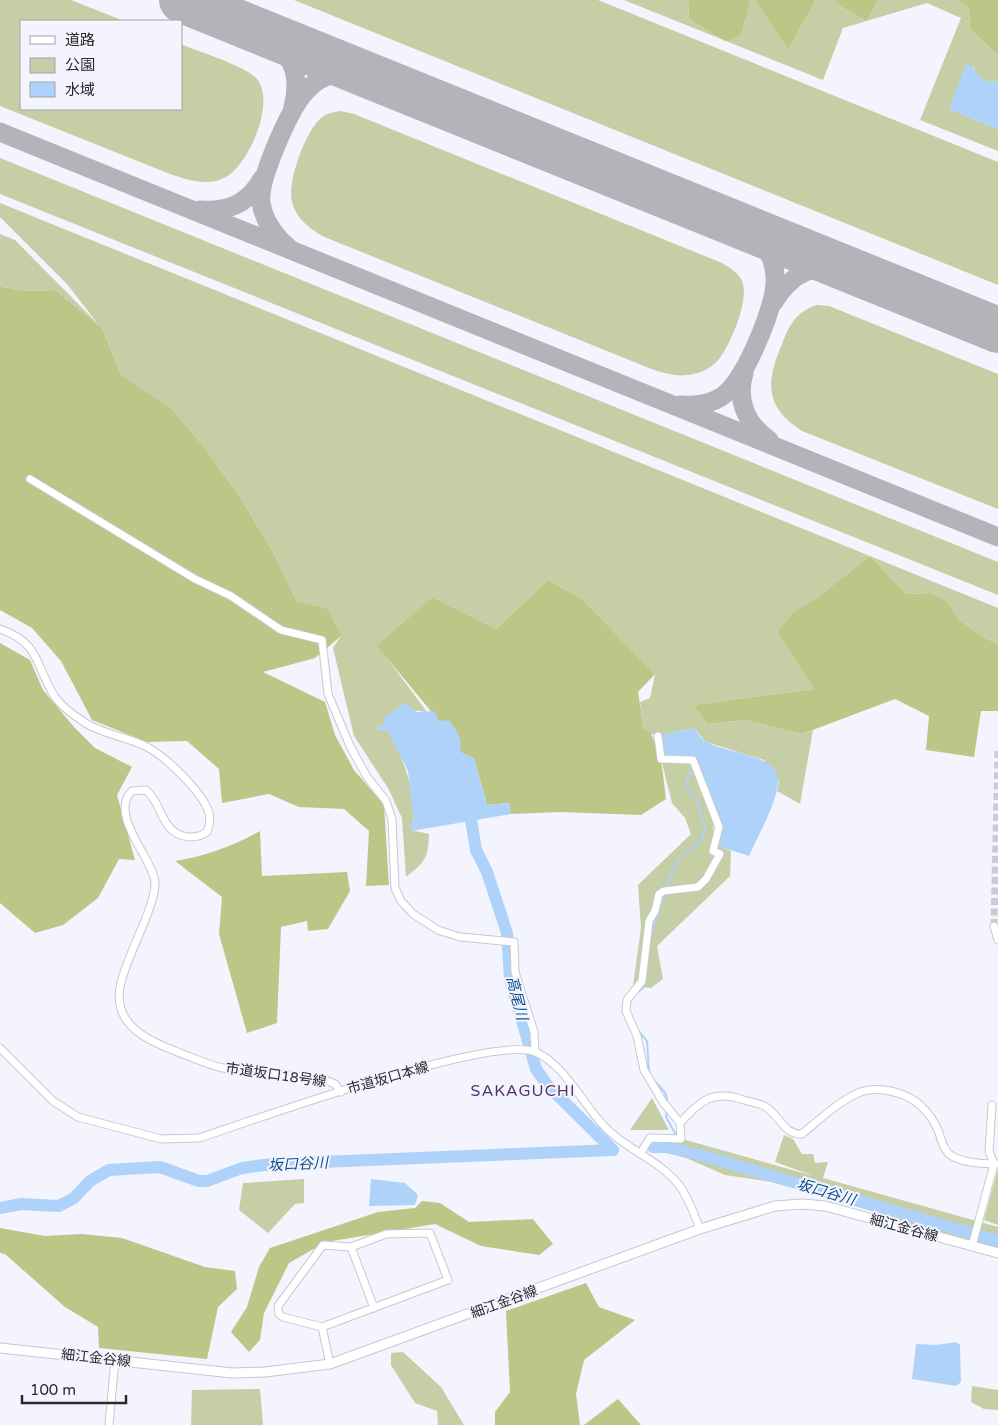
<svg xmlns="http://www.w3.org/2000/svg" width="998" height="1425" font-family="'Varela Round','Noto Sans JP',sans-serif">
	<style>
		.green { fill: #c6cea5 }
		.forest { fill: #bcc687 }
		.water { fill: #aed2fa }
		.lines { fill: none; stroke-linecap: round; stroke-linejoin: round }
		.stream { stroke: #aed2fa; stroke-width: 2 }
		.river { stroke: #aed2fa; stroke-width: 12 }
		.taxiway { stroke: #b2b4ba; stroke-width: 19 }
		.runway { stroke: #b2b4ba; stroke-width: 46 }
		.minor-tunnel { stroke: #cbccd3; stroke-width: 7; stroke-dasharray: 7 3.5; stroke-linecap: butt }
		.minor-casing { stroke: #c7c9d1; stroke-width: 9 }
		.major-casing { stroke: #c7c9d1; stroke-width: 11 }
		.minor { stroke: #fff; stroke-width: 7 }
		.major { stroke: #fff; stroke-width: 9 }
		.labels { text-anchor: middle; dominant-baseline: central; stroke-width: 4; stroke-linejoin: round; paint-order: stroke }
		.street-label { font-size: 14px; fill: #292a2d; stroke: #f3f4fd }
		.water-label { font-size: 15px; font-style: italic; fill: #11528c; stroke: #f3f4fd }
		.quarter-label { font-size: 16px; letter-spacing: 1px; fill: #54346d; stroke: #f3f4fd }
	</style>
	<rect width="100%" height="100%" fill="#f3f4fd"/>
	<!-- green -->
	<g class="green">
		<path d="M 0,0 L 71,0 L 124,21 L 21,21 L 21,109 L 181,109 L 181,44 C 199,52 246,66 257,79 C 276,102 249,164 226,177 C 208,187 188,180 170,174 L 0,106 Z"/>
		<polygon points="294,0 598,0 998,162 998,285"/>
		<path d="M 624,0 L 688,0 L 689,18 L 741,35 L 751,0 L 755,0 L 788,50 L 816,0 L 834,0 L 841,7 L 867,21 L 878,0 L 958,0 L 969,8 L 970,29 L 998,55 L 998,81 C 986,84 978,78 973,67 L 949,109 L 998,129 L 998,151 L 920,120 L 961,18 L 927,3 L 843,28 L 823,80 Z"/>
		<path d="M 341,111 L 354,114 L 722,263 C 730,268 738,272 742,281 C 750,298 731,344 719,359 C 714,366 702,373 693,374 C 678,378 663,373 649,368 L 322,236 C 308,227 296,218 292,202 C 287,182 305,133 320,119 C 326,113 333,112 341,111 Z"/>
		<polygon points="0,158 998,562 998,595 0,194"/>
		<path d="M 0,203 L 870,556 L 998,608 L 998,644 L 983,637 L 958,619 L 948,602 L 932,593 L 906,594 L 870,556 L 815,599 L 793,612 L 777,632 L 814,689 L 693,705 L 709,724 L 745,720 L 802,734 L 813,730 L 800,804 L 777,791 L 779,782 L 764,760 L 706,742 L 694,728 L 658,736 L 644,731 L 640,702 L 650,698 L 655,674 L 581,598 L 548,580 L 496,629 L 432,597 L 378,646 L 427,712 L 413,710 L 385,725 L 377,726 L 377,729 L 387,730 C 402,754 422,804 411,830 L 429,834 C 428,859 425,862 406,877 L 402,818 L 388,788 L 354,736 L 333,648 L 341,636 L 297,602 L 273,552 L 240,497 L 204,447 L 171,408 L 121,375 L 102,328 L 55,290 L 23,291 L 0,286 L 0,234 L 15,240 L 98,324 L 67,284 L 0,217 Z"/>
		<path d="M 817,305 L 829,306 L 998,374 L 998,509 L 802,431 C 764,406 766,382 782,344 C 790,324 796,312 817,305 Z"/>
		<polygon points="661,759 695,764 710,798 715,844 731,851 730,876 657,946 663,979 651,988 633,986 641,928 638,885 691,834 685,818 672,803"/>
		<polygon points="652,1098 669,1130 630,1130"/>
		<polygon points="784,1135 793,1139 802,1154 813,1154 815,1163 828,1162 823,1178 998,1227 998,1248 955,1238 818,1194 772,1182 725,1175 686,1158 657,1149 655,1141 686,1140 814,1176 775,1162"/>
		<polygon points="998,1169 998,1225 984,1220"/>
		<polygon points="304,1179 304,1203 295,1204 268,1233 239,1210 243,1183"/>
		<polygon points="403,1352 441,1387 464,1425 438,1425 437,1411 415,1403 391,1365 391,1353"/>
		<polygon points="972,1386 998,1390 998,1410 984,1409 971,1402"/>
		<polygon points="260,1389 263,1425 191,1425 192,1390"/>
	</g>
	<!-- forest -->
	<g class="forest">
		<polygon points="688,0 751,0 741,35 725,41 689,18"/>
		<polygon points="755,0 816,0 788,50"/>
		<polygon points="834,0 878,0 867,21 841,7"/>
		<polygon points="958,0 998,0 998,55 970,29 969,8"/>
		<polygon points="0,286 23,291 55,290 102,328 121,375 171,408 204,447 240,497 273,552 297,602 327,609 341,636 315,658 263,672 325,702 335,735 354,770 384,805 389,885 366,886 369,831 344,809 299,807 269,794 222,803 219,769 187,741 147,742 92,720 61,661 32,628 0,610"/>
		<polygon points="870,556 906,594 932,593 948,602 958,619 983,637 998,644 998,711 981,711 974,757 926,750 929,716 895,699 802,734 745,720 708,724 693,705 814,689 777,632 793,612 815,599"/>
		<path d="M 548,580 L 581,598 L 655,674 L 638,692 L 644,730 L 651,733 L 661,759 L 666,799 L 641,815 L 561,812 L 511,814 L 509,803 L 487,805 L 474,758 L 459,752 C 463,739 456,731 449,721 L 439,721 L 377,646 L 432,597 L 496,629 Z"/>
		<polygon points="0,643 30,660 43,690 74,727 95,748 132,767 117,795 135,860 119,859 98,898 63,925 35,933 0,903"/>
		<path d="M 260,831 L 262,876 L 347,872 L 350,891 L 328,929 L 308,931 L 307,921 L 281,927 L 277,1023 L 247,1033 L 219,934 L 222,897 L 175,861 C 206,856 233,846 260,831 Z"/>
		<polygon points="422,1201 440,1203 469,1222 533,1219 553,1244 539,1255 481,1246 435,1224 326,1242 289,1263 264,1313 260,1340 249,1352 231,1332 247,1307 259,1267 270,1248 378,1212 415,1208"/>
		<polygon points="0,1228 45,1236 82,1234 122,1238 205,1267 235,1271 237,1289 218,1307 207,1359 99,1348 98,1327 65,1307 5,1254 0,1253"/>
		<polygon points="586,1283 599,1307 635,1320 584,1360 576,1394 580,1425 495,1425 495,1412 510,1392 506,1311"/>
		<polygon points="618,1399 641,1425 584,1425"/>
	</g>
	<!-- water -->
	<g class="water">
		<path d="M 966,64 C 980,70 980,86 998,81 L 998,129 L 949,109 Z"/>
		<path d="M 405,703 L 417,712 L 434,711 L 439,721 L 449,720 C 456,731 463,739 460,752 L 474,758 L 487,805 L 509,803 L 511,814 L 411,831 L 410,823 L 414,822 L 408,771 L 387,730 L 377,729 L 377,726 L 385,724 L 383,719 Z"/>
		<path d="M 694,728 C 698,734 702,739 707,742 C 726,754 783,754 778,784 C 775,807 758,835 749,856 L 715,845 L 719,827 L 693,760 L 661,759 L 658,736 Z"/>
		<polygon points="371,1179 405,1183 418,1195 415,1205 369,1206"/>
		<polygon points="956,1342 960,1345 961,1382 956,1386 912,1379 916,1344 936,1345"/>
	</g>
	<g class="lines">
		<!-- stream -->
		<g class="stream">
			<polyline points="666,888 679,858 703,839 705,827 698,802 687,786 689,773 696,772"/>
			<polyline points="650,938 664,894"/>
			<polyline points="636,994 643,988 645,982"/>
			<polyline points="636,1028 647,1041 649,1072"/>
			<path d="M 655,1082 C 661,1088 668,1093 667,1102"/>
			<polyline points="667,1110 666,1117 677,1137"/>
			<polyline points="678,1141 680,1147 733,1165"/>
		</g>
		<!-- river -->
		<g class="river">
			<polyline points="471,820 476,850 487,872 507,933 510,979 536,1069 548,1086 613,1150"/>
			<polyline points="653,1147 666,1147 700,1155 998,1241"/>
			<polyline points="0,1208 21,1204 59,1206 74,1198 90,1181 109,1170 160,1167 199,1181 207,1181 242,1168 272,1164 613,1150"/>
		</g>
		<!-- taxiway -->
		<g class="taxiway">
			<path d="M 257,30 C 288,49 303,69 293,107"/>
			<polyline points="0,132 998,537"/>
			<path d="M 200,210 C 228,212 248,204 262,179"/>
			<path d="M 288,247 C 275,237 263,219 261,202 C 258,181 288,114 302,96 C 308,88 316,81 325,77 C 341,70 358,74 374,78"/>
			<path d="M 773,303 C 792,272 815,262 850,270"/>
			<path d="M 744,373 C 736,400 746,424 769,440"/>
			<path d="M 680,405 C 694,406 709,405 721,397 C 744,383 769,318 774,292 C 776,281 775,268 771,258 C 765,242 752,234 739,225"/>
		</g>
		<!-- runway -->
		<polyline class="runway" points="182,0 998,330"/>
		<!-- minor-tunnel -->
		<polyline class="minor-tunnel" points="994,926 998,751"/>
		<!-- minor casing -->
		<g class="minor-casing">
			<g id="minor">
				<polyline points="30,479 195,579 231,596 281,630 322,640 328,694 350,746 367,777 386,801 392,819 395,888 401,901 413,914 438,930 460,937 514,942 515,972 534,1032 535,1051"/>
				<path d="M 0,629 C 41,643 35,666 55,697 C 63,708 75,716 87,724 C 106,735 128,737 147,747 C 166,757 200,790 208,810 C 211,817 210,825 207,832 C 202,836 196,837 189,837 C 160,834 164,805 146,790 L 132,791 C 108,814 153,859 155,882 C 156,907 125,958 120,987 C 113,1027 150,1041 180,1053 C 194,1058 208,1065 223,1068 C 238,1071 253,1071 268,1073 C 287,1074 306,1078 325,1080 L 335,1084 L 341,1092"/>
				<polyline points="994,926 998,940"/>
				<path d="M 0,1048 L 53,1101 L 78,1117 L 161,1139 L 199,1138 C 254,1120 493,1034 535,1052 C 565,1064 584,1107 607,1129 C 628,1150 660,1161 679,1185 C 689,1198 694,1214 700,1229"/>
				<path d="M 680,1123 C 701,1101 712,1089 744,1100 C 751,1102 760,1103 766,1107 C 780,1116 784,1135 802,1134 C 819,1120 838,1102 858,1093 C 878,1085 908,1092 923,1108 C 928,1113 935,1123 938,1130 C 941,1138 942,1147 949,1154 C 960,1163 985,1164 998,1164"/>
				<polyline points="640,1154 650,1138 681,1139 680,1123 663,1102 644,1070 637,1036 626,1011 627,1000 642,981 649,921 655,911 659,894 664,891 698,887 706,879 720,854 713,851 719,827 693,760 661,759 658,736"/>
				<polyline points="972,1246 994,1164 989,1151 992,1105"/>
				<polyline points="351,1247 374,1308"/>
				<polyline points="322,1327 283,1317 279,1314 278,1306 323,1245 351,1247 386,1234 430,1233 448,1280 322,1327 330,1364"/>
				<polyline points="109,1425 115,1359"/>
			</g>
		</g>
		<!-- major casing -->
		<g class="major-casing">
			<polyline id="major" points="0,1348 232,1373 265,1372 330,1364 700,1229 775,1206 803,1204 825,1206 998,1253"/>
		</g>
		<!-- minor -->
		<use href="#minor" class="minor"/>
		<!-- major -->
		<use href="#major" class="major"/>
	</g>
	<g class="labels">
		<!-- street labels -->
		<g class="street-label">
			<text transform="translate(276 1075) rotate(8)">市道坂口18号線</text>
			<text transform="translate(388 1078) rotate(-16)">市道坂口本線</text>
			<text transform="translate(904 1228) rotate(15)">細江金谷線</text>
			<text transform="translate(504 1302) rotate(-20)">細江金谷線</text>
			<text transform="translate(96 1358) rotate(6)">細江金谷線</text>
		</g>
		<!-- water labels -->
		<g class="water-label">
			<text transform="translate(517 998) rotate(76)">高尾川</text>
			<text transform="translate(298 1164) rotate(-3)">坂口谷川</text>
			<text transform="translate(826 1192) rotate(16)">坂口谷川</text>
		</g>
		<!-- quarter labels -->
		<g class="quarter-label">
			<text x="523" y="1091">SAKAGUCHI</text>
		</g>
	</g>
	<!-- legend -->
	<rect x="20" y="20" width="162" height="90" fill="#f3f4fd" stroke="#a2a3aa"/>
	<rect x="30" y="36" width="25" height="8" fill="#ffffff" stroke="#a2a3aa"/>
	<text x="65" y="45" font-size="15" fill="#292a2d">道路</text>
	<rect x="30" y="58" width="25" height="15" fill="#c6cea5" stroke="#a2a3aa"/>
	<text x="65" y="70" font-size="15" fill="#292a2d">公園</text>
	<rect x="30" y="82" width="25" height="15" fill="#aed2fa" stroke="#a2a3aa"/>
	<text x="65" y="95" font-size="15" fill="#292a2d">水域</text>
	<!-- scale -->
	<path d="M22 1395v8h104v-8" fill="none" stroke="#292a2d" stroke-width="2.5"/>
	<text x="30" y="1395" font-size="15" fill="#292a2d" stroke="#f3f4fd" stroke-width="4" paint-order="stroke">100 m</text>
</svg>
